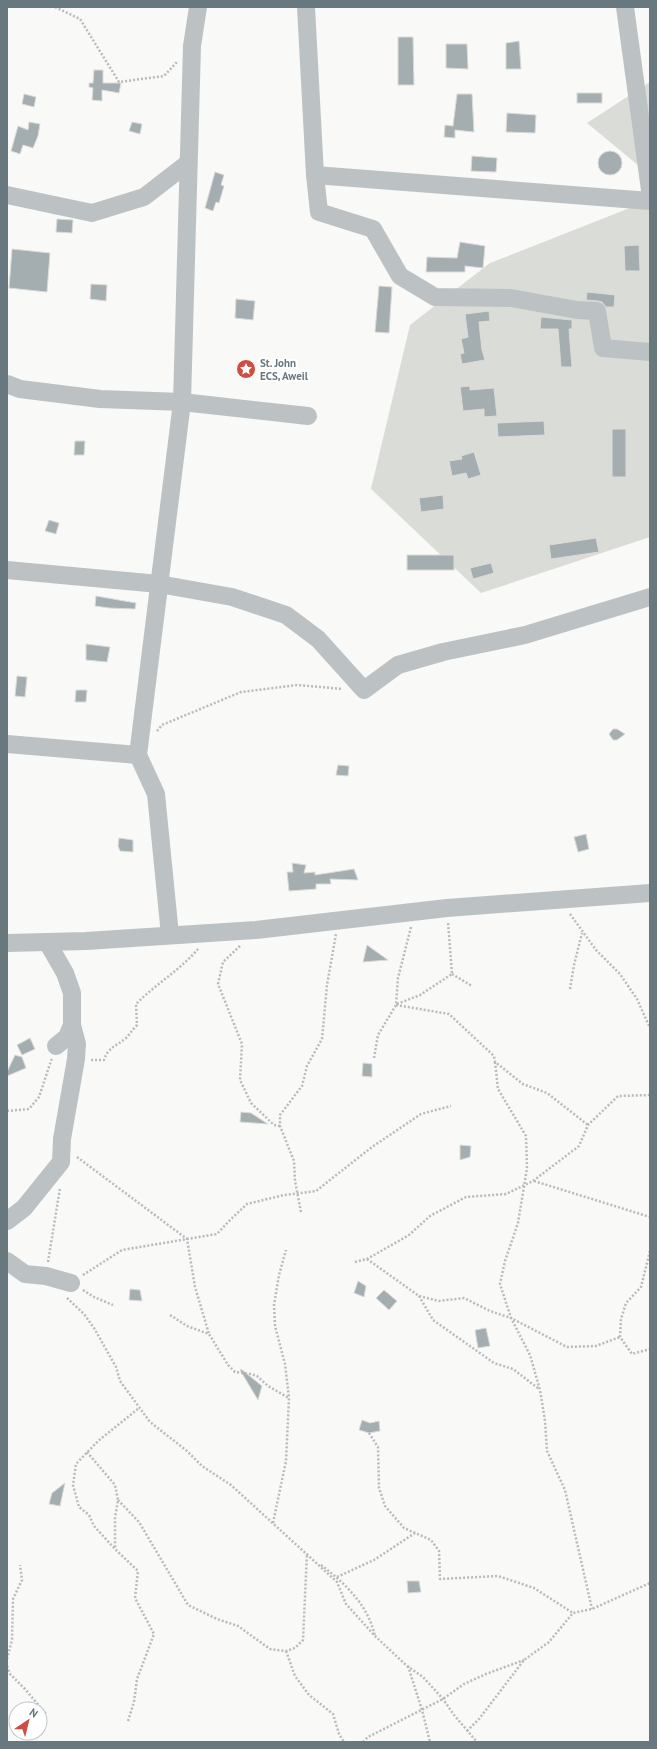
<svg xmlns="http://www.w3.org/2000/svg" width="657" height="1749" font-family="'PT Sans',sans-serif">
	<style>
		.green { fill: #daddd7 }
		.building { fill: #a4aeb1; stroke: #dbdbd9 }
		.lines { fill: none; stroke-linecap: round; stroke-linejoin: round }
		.path { stroke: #b7bbbd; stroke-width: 2.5; stroke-dasharray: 2 2; stroke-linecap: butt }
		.minor { stroke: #bcc2c4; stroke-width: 18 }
		.labels { text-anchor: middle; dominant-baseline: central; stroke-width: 4; stroke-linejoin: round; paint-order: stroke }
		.poi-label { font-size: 11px; font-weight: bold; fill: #67787e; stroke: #fff; text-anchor: start }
	</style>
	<rect width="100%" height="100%" fill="#f9f9f7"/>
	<!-- green -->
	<g class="green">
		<polygon points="650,82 650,175 587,123"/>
		<polygon points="650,200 650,537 481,593 371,489 410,325 490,263"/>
	</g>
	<!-- building -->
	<g class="building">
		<polygon points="398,37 413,37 414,85 398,85"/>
		<polygon points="519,41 521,69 506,69 506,43"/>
		<polygon points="446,44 467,44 468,69 446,68"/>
		<polygon points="94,70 103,70 103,83 121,83 119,93 102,90 102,101 92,100 93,88 89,87 89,83 93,83"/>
		<rect x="577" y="93" width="25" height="10"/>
		<polygon points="24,94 36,97 34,107 22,104"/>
		<polygon points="457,94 472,94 474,132 455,130 455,138 444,137 445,125 453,126"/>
		<polygon points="507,113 536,115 535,133 506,132"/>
		<polygon points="29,122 40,124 38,136 33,148 23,145 20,154 11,151 18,126 28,130"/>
		<polygon points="132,122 142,124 140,134 129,131"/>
		<circle cx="610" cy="163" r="12"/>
		<polygon points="472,156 497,158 496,172 471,171"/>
		<polygon points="215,172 224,175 221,185 224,186 219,203 216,202 213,211 205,208"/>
		<polygon points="57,219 73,220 72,233 56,232"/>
		<polygon points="460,242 485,246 483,268 465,266 465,272 426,272 427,257 457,258"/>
		<polygon points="639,245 640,271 625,271 624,246"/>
		<polygon points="12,249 50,253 47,292 9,288"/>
		<polygon points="91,284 107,285 106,301 90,299"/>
		<polygon points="379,286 392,287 389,333 375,332"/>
		<polygon points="587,292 615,295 614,307 606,307 602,302 598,301 586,300"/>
		<polygon points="236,299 255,301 253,320 235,318"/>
		<polygon points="489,311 490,321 479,322 482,350 485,360 462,364 460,354 464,353 461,339 468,337 465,314"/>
		<polygon points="541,317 572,320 572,329 569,329 572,367 561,367 558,329 540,329"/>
		<polygon points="470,386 470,390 494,388 497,416 484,417 484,409 463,411 460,387"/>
		<polygon points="544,421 545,435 498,437 497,423"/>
		<rect x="612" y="429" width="14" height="48"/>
		<polygon points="75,441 85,441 84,455 74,455"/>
		<polygon points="474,452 481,475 468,479 466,473 452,476 449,461 462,459 461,456"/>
		<polygon points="443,495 444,509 421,512 419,498"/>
		<polygon points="49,520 59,523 56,534 45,531"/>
		<polygon points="596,538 599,552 551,559 549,545"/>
		<rect x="407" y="555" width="47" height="15"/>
		<polygon points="491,563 494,573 473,579 470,568"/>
		<polygon points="96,596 136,603 135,609 109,608 95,606"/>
		<polygon points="86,644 110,647 107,662 86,660"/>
		<polygon points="17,676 27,677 25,697 15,696"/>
		<polygon points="76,690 87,690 86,702 75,702"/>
		<polygon points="613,729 617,729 625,734 617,740 613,740 609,734"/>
		<polygon points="338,765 349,766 348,776 336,775"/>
		<polygon points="586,834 589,849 578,852 574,837"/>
		<polygon points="119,838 133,840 133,852 120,851 118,846"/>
		<polygon points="292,863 306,865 304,873 315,872 315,875 354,869 358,880 330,879 331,884 316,884 316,889 289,891 287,872 293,872"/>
		<polygon points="367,945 388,960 363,962"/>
		<polygon points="30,1038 35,1049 22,1055 17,1045"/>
		<polygon points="15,1055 22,1057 26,1068 7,1076 7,1072"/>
		<polygon points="363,1063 372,1064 372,1077 362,1076"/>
		<polygon points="241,1112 251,1113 268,1124 240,1122"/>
		<polygon points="460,1145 471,1146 470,1157 460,1160"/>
		<polygon points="358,1281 366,1286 364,1297 354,1293"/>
		<polygon points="130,1289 140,1290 142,1301 129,1300"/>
		<polygon points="384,1290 397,1301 389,1310 376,1298"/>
		<polygon points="486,1328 490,1346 478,1348 475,1330"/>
		<polygon points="241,1369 262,1386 258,1400 240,1370"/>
		<polygon points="362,1420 370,1423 379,1421 380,1431 369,1433 359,1430"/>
		<polygon points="65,1483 60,1506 49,1504 52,1493"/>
		<polygon points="407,1581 419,1581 421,1592 408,1593"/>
	</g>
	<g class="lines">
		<!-- path -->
		<g class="path">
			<polyline points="55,7 80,19 119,82 164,76 177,62"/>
			<polyline points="157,731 162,725 241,692 297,685 343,689"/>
			<polyline points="570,914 596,950 620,974 637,999 650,1028"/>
			<polyline points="240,946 223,962 218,984 242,1044 240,1080 251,1103 274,1125 280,1126"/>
			<polyline points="452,974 472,986"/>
			<polyline points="570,989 574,965 582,933"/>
			<polyline points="397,1004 420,995 452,974 448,922"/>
			<polyline points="396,1005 449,1014 494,1056 495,1062 523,1084 547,1093 588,1125"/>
			<polyline points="374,1058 378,1035 396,1005 398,978 411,927"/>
			<path d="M 91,1060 L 104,1060 C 108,1047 117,1046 126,1038 C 130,1034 133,1029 137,1025 L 136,1004 C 156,984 180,970 198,949"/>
			<polyline points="495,1062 498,1089 526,1136 527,1168 518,1223 505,1261 500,1284 511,1318 567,1347 596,1346 620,1337"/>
			<polyline points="7,1111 29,1109 39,1097 52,1058"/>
			<polyline points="77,1157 187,1239 195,1287 209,1334"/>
			<polyline points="534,1181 650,1217"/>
			<polyline points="301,1212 295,1181 294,1161 280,1126 280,1115 302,1086 307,1066 322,1039 327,985 336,934"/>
			<polyline points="650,1251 641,1287 626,1303 621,1319 620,1337 632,1354 650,1349"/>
			<polyline points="367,1259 419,1296 439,1301 464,1298 490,1311 511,1318 530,1355 540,1390 545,1421 547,1451 565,1490 592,1609"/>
			<polyline points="48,1262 60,1188"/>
			<polyline points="355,1262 367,1259 409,1235 430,1216 466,1197 506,1194 533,1181 579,1146 588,1125 618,1096 650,1095"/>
			<polyline points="83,1275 122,1250 217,1234 230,1220 247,1204 284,1195 316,1191 372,1147 421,1114 451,1106"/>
			<polyline points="83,1290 94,1297 113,1305"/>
			<polyline points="419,1296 433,1320 494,1363 513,1369 539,1389"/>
			<polyline points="67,1298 84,1314 94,1328 116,1367 120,1381 150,1422 187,1451 202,1466 231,1485 337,1582 346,1604 375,1636 407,1666 423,1677 443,1699 454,1715 477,1742"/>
			<polyline points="170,1315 187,1326 209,1334 228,1365 235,1372 251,1374 257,1376 268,1386 289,1398"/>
			<polyline points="369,1433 378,1447 379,1488 385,1506 404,1528 431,1540 439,1551 440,1579 498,1576 534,1588 573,1613"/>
			<polyline points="87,1452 115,1485 118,1500 115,1518 115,1549"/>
			<polyline points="118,1500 139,1522 188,1605 217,1619 238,1626 270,1649 286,1651 295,1648 303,1640 307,1553"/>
			<polyline points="273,1523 286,1461 289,1398 285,1364 275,1326 274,1305 279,1275 286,1250"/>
			<path d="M 321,1565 C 345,1583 368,1605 375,1636"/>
			<polyline points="337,1577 374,1560 415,1533"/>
			<polyline points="286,1651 295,1676 309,1695 333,1714 339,1734 344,1742"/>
			<polyline points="7,1659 12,1640 13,1599 22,1580 20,1565"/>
			<polyline points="7,1666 10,1674 25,1689 46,1714"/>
			<polyline points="408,1666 422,1710 430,1742"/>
			<polyline points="128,1721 134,1702 137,1679 154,1634 135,1598 138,1571 115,1549 94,1526 89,1515 79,1507 73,1485 76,1464 98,1441 139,1408"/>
			<polyline points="467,1731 479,1719 524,1660 549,1642 573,1613 592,1609 650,1583"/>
			<polyline points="363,1742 368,1737 443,1699 464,1684 486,1674 524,1660"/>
		</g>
		<!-- minor -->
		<g class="minor">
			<polyline points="306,7 315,175 650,201"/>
			<polyline points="625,7 650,190"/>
			<polyline points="315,175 319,212 373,229 400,276 435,297 511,298 577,310 597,311 603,348 650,352"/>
			<polyline points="7,195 92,213 144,197 188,163"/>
			<polyline points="7,384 20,389 100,399 182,402 308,416"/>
			<polyline points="7,570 159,584 232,597 286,615 318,639 364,690 398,665 443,652 525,635 650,597"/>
			<polyline points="7,744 138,755"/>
			<polyline points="170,935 156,794 138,755 182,402 192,46 198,7"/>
			<polyline points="47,942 65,973 72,993 72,1025 67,1037 56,1046"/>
			<polyline points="7,943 86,941 256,930 447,908 650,893"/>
			<polyline points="7,1221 24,1208 61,1162 62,1139 76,1059 77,1044 72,1025"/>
			<polyline points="7,1261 25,1274 46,1276 71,1283"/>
		</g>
	</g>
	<!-- icons -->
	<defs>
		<g id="sight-disc" transform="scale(1)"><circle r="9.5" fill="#cd4e43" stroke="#fff"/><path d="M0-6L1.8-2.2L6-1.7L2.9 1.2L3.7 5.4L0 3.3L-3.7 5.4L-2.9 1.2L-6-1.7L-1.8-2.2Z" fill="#fff"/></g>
	</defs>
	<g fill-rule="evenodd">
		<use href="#sight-disc" x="246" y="369"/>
	</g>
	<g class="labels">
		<!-- poi labels -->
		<g class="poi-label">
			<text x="260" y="363">St. John<tspan x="260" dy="13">ECS, Aweil</tspan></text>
		</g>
	</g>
	<!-- border -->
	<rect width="657" height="1749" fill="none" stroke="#67787e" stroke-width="16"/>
	<!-- north arrow -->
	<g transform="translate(28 1721) rotate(35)"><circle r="19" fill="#ffffff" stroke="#c2c9cb"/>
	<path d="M0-3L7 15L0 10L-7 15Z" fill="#cd4e43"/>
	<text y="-6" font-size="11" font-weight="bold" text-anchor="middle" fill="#67787e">N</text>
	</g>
</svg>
